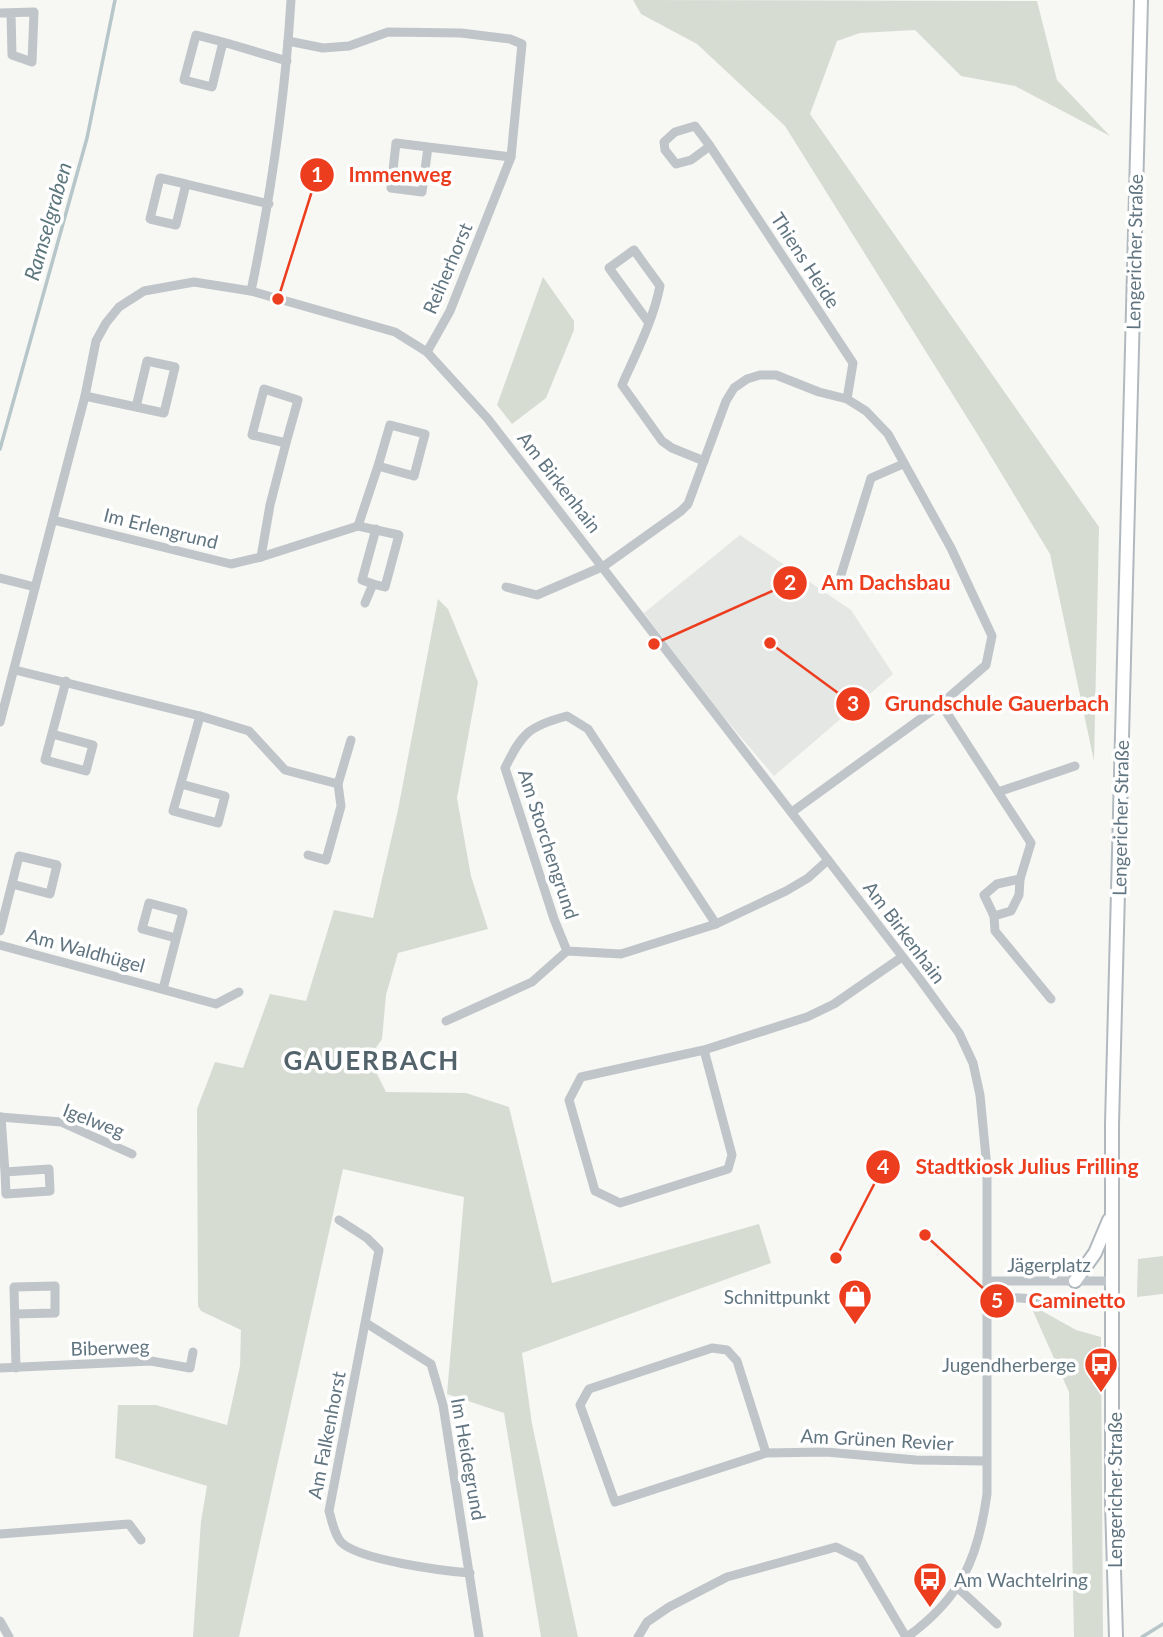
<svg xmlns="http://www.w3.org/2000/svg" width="1163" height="1637" font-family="Lato,sans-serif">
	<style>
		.built { fill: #e5e7e5 }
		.green { fill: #d7dcd3 }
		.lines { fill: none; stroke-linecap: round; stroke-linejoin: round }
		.stream { stroke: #b6c6c9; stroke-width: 3.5 }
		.secondary-casing { stroke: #b2b9be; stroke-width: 16 }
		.street { stroke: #c0c5c9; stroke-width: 9 }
		.secondary { stroke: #fff; stroke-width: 12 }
		.labels { text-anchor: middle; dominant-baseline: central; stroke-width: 7; stroke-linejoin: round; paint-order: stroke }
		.street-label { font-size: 19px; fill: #617581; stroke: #fff }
		.poi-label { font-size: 19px; fill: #617581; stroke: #fff; text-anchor: end }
		.water-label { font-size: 21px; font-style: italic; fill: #5b767c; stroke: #fff }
		.district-label { font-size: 26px; font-weight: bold; letter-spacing: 2px; fill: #53636b; stroke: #fff }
		.leader { fill: none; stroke: #ec3d1f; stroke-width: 2.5 }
		.callout-dot { fill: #ec3d1f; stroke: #fff; stroke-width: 2.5 }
		.mark-label { font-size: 21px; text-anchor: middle; font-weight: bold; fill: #fff }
		.callout-label { font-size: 21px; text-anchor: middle; font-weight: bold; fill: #ec3d1f; stroke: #fff; stroke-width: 7; stroke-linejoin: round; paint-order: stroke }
	</style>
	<rect width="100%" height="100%" fill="#f7f7f4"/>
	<!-- built -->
	<polygon class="built" points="740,535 851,610 893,674 774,776 717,709 644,613"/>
	<!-- green -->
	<g class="green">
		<polygon points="633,0 1037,1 1057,80 1110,136 1015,86 961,76 915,30 860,33 837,41 810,114 1099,527 1094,761 1050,554 978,435 785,126 697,44 641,14"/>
		<polygon points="543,277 574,321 574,330 546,398 512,424 497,405"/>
		<polygon points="438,599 448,609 478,682 457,798 471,876 488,929 398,953 386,995 382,1039 369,1058 386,1092 466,1093 509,1107 552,1283 759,1224 771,1263 522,1353 532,1424 578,1637 541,1637 504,1413 447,1394 464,1197 343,1169 239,1637 193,1637 201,1521 207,1486 115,1458 118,1405 156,1405 227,1425 240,1366 241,1330 201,1311 198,1306 197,1109 215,1062 243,1068 270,994 306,1001 334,910 373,918 398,810"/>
		<polygon points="1163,1256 1163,1294 1137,1297 1138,1259"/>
		<polygon points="1033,1311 1042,1311 1076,1330 1101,1337 1103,1637 1074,1637 1069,1392"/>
	</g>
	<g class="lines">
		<!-- stream -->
		<g class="stream">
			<polyline points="0,449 87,138 115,0"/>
			<polyline points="1142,1637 1163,1624"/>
		</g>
		<!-- secondary casing -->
		<g class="secondary-casing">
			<g id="secondary">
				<polyline points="1075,1281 1095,1253 1109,1220"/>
				<polyline points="1116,1637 1112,1503 1112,1124 1141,0"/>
			</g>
		</g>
		<!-- street -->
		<g class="street">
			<polyline points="0,13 34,12 32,62 12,55 11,13"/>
			<polyline points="288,41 323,48 349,46 388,32 461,33 510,39 522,44 511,157 450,311 427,352"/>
			<polyline points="223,42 196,35 184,80 212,87 223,42 287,61"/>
			<polyline points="710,146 691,160 676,164 665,150 664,142 675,132 695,126 710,146 853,363 847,399"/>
			<polyline points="428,147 396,143 391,188 422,192 428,147 511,157"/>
			<polyline points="186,184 160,178 150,219 176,225 186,184 269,204"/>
			<path d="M 251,291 C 271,195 285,98 291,0"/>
			<path d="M 649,323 L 609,268 L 634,250 L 660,286 C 653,321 636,353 622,385 L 662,441 L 672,448 L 704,461"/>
			<polyline points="85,396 164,413 175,367 147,361 136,407"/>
			<polyline points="53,520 231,564 261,557 358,526 378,466 414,476 425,434 390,425 378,466"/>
			<polyline points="358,526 399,535 385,587 373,584 365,603"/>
			<polyline points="261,557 270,505 286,443 252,435 264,389 298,400 286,443"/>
			<polyline points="0,578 35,587"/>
			<polyline points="840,578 871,478 903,464"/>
			<polyline points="373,584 362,580 376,529"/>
			<polyline points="506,587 537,595 604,566 681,511 688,504 726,401 734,388 747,379 760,375 776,375 819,392 847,399 866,411 888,434 951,548 992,636 986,665 941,704 792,812"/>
			<polyline points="15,670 200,716 249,731 285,770 338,784"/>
			<polyline points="941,704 1031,843 1020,879 997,884 984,895 994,916 995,931 1051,999"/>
			<path d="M 0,722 L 85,396 L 96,341 L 106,323 L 119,307 L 144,291 L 194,282 L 251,291 L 395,332 L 427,352 L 488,419 L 919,978 L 959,1033 L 973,1063 L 980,1095 L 987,1168 L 987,1494 C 978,1559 961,1598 907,1637"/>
			<polyline points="52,734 93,745 86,771 45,760 66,681"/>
			<polyline points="181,784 225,796 218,823 173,811 200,716"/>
			<polyline points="998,792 1075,766"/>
			<polyline points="308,855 326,860 341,806 338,784 351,740"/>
			<polyline points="994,916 1011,911 1019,895 1020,879"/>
			<polyline points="0,931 19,856 57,865 50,894 12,884"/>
			<polyline points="0,945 216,1004 239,992"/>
			<path d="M 567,951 L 554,919 L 505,768 C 522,733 529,726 567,716 L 588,729 L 716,924"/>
			<polyline points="567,951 621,954 716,924 786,891 808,878 828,860"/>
			<polyline points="163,989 183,912 149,903 142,929 176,938"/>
			<polyline points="446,1021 532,982 567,951"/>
			<polyline points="704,1050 732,1155 728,1169 620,1203 595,1191 569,1100 581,1077 704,1050 807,1017 834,1004 902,957"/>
			<polyline points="0,1117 61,1122 132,1154"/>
			<polyline points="1,1117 5,1172 49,1169 50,1191 6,1194 5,1172"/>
			<path d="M 339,1220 L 367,1238 L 379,1250 L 329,1511 C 332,1521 334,1534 341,1542 C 358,1560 444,1571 470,1573"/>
			<polyline points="987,1281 1112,1281"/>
			<polyline points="987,1293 1004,1297 1113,1304"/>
			<polyline points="15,1314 55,1313 55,1286 14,1287 16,1368"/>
			<polyline points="366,1323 431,1364 443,1405 479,1637"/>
			<polyline points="0,1368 151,1361 190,1368 193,1352"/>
			<polyline points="766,1453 737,1361 727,1350 712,1348 589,1389 580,1405 615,1502 766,1453 826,1452 916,1460 986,1461"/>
			<polyline points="0,1534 129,1524 141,1540"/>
			<polyline points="958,1588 997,1624"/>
			<polyline points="0,1621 9,1637"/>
			<polyline points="638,1637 647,1622 669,1607 727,1577 836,1547 860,1559 906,1637"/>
		</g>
		<!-- secondary -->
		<use href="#secondary" class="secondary"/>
	</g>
	<!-- icons -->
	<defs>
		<g id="shop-pin" transform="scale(1.75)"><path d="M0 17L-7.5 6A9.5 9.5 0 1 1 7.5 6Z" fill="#ec3d1f" stroke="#fff"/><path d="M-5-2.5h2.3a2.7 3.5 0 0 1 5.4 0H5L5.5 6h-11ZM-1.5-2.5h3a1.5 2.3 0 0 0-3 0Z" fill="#fff"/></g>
		<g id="bus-pin" transform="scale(1.75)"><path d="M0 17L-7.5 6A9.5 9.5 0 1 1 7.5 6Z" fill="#ec3d1f" stroke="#fff"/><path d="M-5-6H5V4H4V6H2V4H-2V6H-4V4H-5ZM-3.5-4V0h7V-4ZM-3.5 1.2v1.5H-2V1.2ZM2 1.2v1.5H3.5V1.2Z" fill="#fff"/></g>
	</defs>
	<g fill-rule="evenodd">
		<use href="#shop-pin" x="855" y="1296"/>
		<use href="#bus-pin" x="1101" y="1364"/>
		<use href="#bus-pin" x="930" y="1579"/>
	</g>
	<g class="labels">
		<!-- street labels -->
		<g class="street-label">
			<text transform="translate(1134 252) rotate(-89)">Lengericher Straße</text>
			<text transform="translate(806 260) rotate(57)">Thiens Heide</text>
			<text transform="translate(447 268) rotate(-67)">Reiherhorst</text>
			<text transform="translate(560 482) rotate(52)">Am Birkenhain</text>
			<text transform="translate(161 528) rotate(14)">Im Erlengrund</text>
			<text transform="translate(1120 818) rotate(-89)">Lengericher Straße</text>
			<text transform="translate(549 844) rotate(72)">Am Storchengrund</text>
			<text transform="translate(905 932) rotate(53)">Am Birkenhain</text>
			<text transform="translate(86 950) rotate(15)">Am Waldhügel</text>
			<text transform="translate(94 1120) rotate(21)">Igelweg</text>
			<text x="1049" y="1264">Jägerplatz</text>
			<text transform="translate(110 1347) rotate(-2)">Biberweg</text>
			<text transform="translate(326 1435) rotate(-79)">Am Falkenhorst</text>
			<text transform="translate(877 1439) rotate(3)">Am Grünen Revier</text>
			<text transform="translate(469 1459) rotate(80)">Im Heidegrund</text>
			<text transform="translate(1114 1490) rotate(-90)">Lengericher Straße</text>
		</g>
		<!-- poi labels -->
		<g class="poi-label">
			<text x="830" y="1296">Schnittpunkt</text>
			<text x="1076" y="1364">Jugendherberge</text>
			<text x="954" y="1579" text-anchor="start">Am Wachtelring</text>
		</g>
		<!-- water labels -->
		<g class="water-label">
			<text transform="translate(47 221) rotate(-74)">Ramselgraben</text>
		</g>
		<!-- district labels -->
		<g class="district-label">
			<text x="372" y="1060">GAUERBACH</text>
		</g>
	</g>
	<!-- callouts -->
	<path class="leader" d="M278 299L317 175M654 644L790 583M770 643L853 704M836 1258L883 1167M925 1235L997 1301"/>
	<g class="callout-dot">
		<circle cx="278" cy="299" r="7"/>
		<circle cx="654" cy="644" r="7"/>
		<circle cx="770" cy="643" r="7"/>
		<circle cx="836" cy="1258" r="7"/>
		<circle cx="925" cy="1235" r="7"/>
		<circle cx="317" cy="175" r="18"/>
		<circle cx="790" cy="583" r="18"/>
		<circle cx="853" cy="704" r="18"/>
		<circle cx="883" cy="1167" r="18"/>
		<circle cx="997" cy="1301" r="18"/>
	</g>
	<g class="mark-label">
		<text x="317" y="182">1</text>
		<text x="790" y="590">2</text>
		<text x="853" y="711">3</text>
		<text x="883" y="1174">4</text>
		<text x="997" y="1308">5</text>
	</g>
	<g class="callout-label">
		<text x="400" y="182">Immenweg</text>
		<text x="886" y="590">Am Dachsbau</text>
		<text x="997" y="711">Grundschule Gauerbach</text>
		<text x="1027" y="1174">Stadtkiosk Julius Frilling</text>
		<text x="1077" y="1308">Caminetto</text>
	</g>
</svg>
